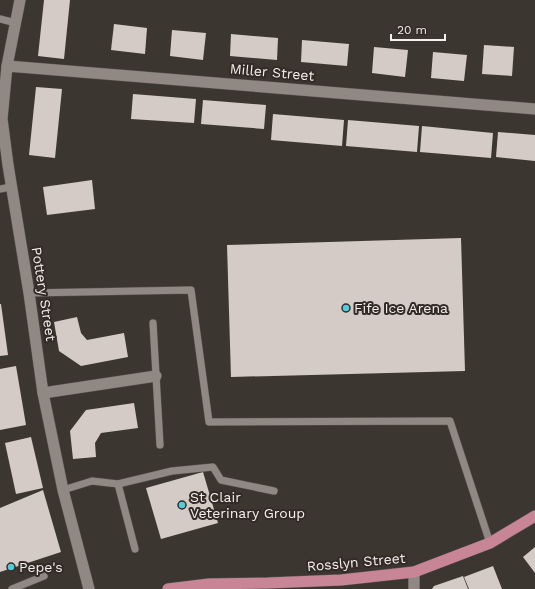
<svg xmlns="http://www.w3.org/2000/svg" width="535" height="589" font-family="'Work Sans',sans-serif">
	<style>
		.building { fill: #d4cbc6 }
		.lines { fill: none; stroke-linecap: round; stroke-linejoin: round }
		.service-casing { stroke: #595450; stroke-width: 8 }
		.minor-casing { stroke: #595450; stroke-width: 12 }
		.primary-casing { stroke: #595450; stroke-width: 12 }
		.service { stroke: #908883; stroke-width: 7 }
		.minor { stroke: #908883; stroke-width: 11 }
		.primary { stroke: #c78596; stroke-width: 11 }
		.poi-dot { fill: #54cadd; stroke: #322b27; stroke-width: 1.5 }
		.labels { text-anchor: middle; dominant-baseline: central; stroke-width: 4; stroke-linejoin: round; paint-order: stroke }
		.street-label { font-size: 14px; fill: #f4f0ed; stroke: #322b27 }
		.poi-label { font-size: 14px; fill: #f4f0ed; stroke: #322b27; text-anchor: start }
	</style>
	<rect width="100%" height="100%" fill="#3c3631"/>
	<!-- building -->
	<g class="building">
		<polygon points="44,0 70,0 64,59 38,56"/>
		<polygon points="114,24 147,28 145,54 111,50"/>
		<polygon points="172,30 206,33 203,60 170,56"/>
		<polygon points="231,34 278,38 277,60 230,56"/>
		<polygon points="302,40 349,44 347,66 301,62"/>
		<polygon points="484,45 514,47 512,76 482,74"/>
		<polygon points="374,47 408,50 405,77 372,73"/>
		<polygon points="433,52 467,55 464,81 431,78"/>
		<polygon points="36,87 62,89 55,158 29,155"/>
		<polygon points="133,94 196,99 194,123 131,119"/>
		<polygon points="203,100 266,105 264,129 201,124"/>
		<polygon points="273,114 344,120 342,146 271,140"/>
		<polygon points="348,120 419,126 417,152 346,146"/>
		<polygon points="422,126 493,133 491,158 420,152"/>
		<polygon points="498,132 535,135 535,161 496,157"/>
		<polygon points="92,180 95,209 47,215 43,187"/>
		<polygon points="461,238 465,371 231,377 227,245"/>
		<polygon points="0,304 1,304 8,355 0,356"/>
		<polygon points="77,317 81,333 87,340 124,333 128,357 81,366 59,351 54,322"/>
		<polygon points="16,366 26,425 0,430 0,369"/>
		<polygon points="134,403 138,428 101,433 95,443 96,457 73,459 70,431 86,410"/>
		<polygon points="31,437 43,488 16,494 5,443"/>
		<polygon points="203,472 218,523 161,539 146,488"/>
		<polygon points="43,490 61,552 0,572 0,508"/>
		<polygon points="535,547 535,573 523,557"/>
		<polygon points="493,566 502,589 469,589 464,577"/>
		<polygon points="463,576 468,589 432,589 434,586"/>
	</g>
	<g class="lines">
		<!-- service casing -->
		<g class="service-casing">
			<g id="service">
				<polyline points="0,19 16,23"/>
				<polyline points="0,189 11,187"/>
				<polyline points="29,293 191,290 209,422 450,421 490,543"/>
				<polyline points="153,323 160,445"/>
				<polyline points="118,484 172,471 213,467 221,480 274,491"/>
				<polyline points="63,490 92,481 118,484 135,549"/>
				<polyline points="12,589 44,576"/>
			</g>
		</g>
		<!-- minor casing -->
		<g class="minor-casing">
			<g id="minor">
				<polyline points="20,0 7,66 2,119 8,165 29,293 43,393 63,490 89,589"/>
				<polyline points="7,66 535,109"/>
				<polyline points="43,393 156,376"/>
				<polyline points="414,572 414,589"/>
			</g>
		</g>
		<!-- primary casing -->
		<g class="primary-casing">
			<polyline id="primary" points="168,589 209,584 268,583 341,580 414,572 490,543 535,516"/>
		</g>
		<!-- service -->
		<use href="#service" class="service"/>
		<!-- minor -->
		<use href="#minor" class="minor"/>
		<!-- primary -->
		<use href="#primary" class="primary"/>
	</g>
	<!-- markers -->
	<g class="poi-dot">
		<circle cx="346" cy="308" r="4"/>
		<circle cx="182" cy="505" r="4"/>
		<circle cx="11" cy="567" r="4"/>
	</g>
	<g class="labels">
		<!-- street labels -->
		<g class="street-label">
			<text transform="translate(272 72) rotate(5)">Miller Street</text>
			<text transform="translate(44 294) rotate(81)">Pottery Street</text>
			<text transform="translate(356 562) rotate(-5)">Rosslyn Street</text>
		</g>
		<!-- poi labels -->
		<g class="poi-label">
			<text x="354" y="308">Fife Ice Arena</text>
			<text x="190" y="497">St Clair<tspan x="190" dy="16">Veterinary Group</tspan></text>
			<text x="19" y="567">Pepe's</text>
		</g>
	</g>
	<!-- scale -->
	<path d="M391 34v6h54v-6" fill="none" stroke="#f4f0ed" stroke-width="2"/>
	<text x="397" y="34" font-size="12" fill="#f4f0ed" stroke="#322b27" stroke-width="3" paint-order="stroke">20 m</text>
</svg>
